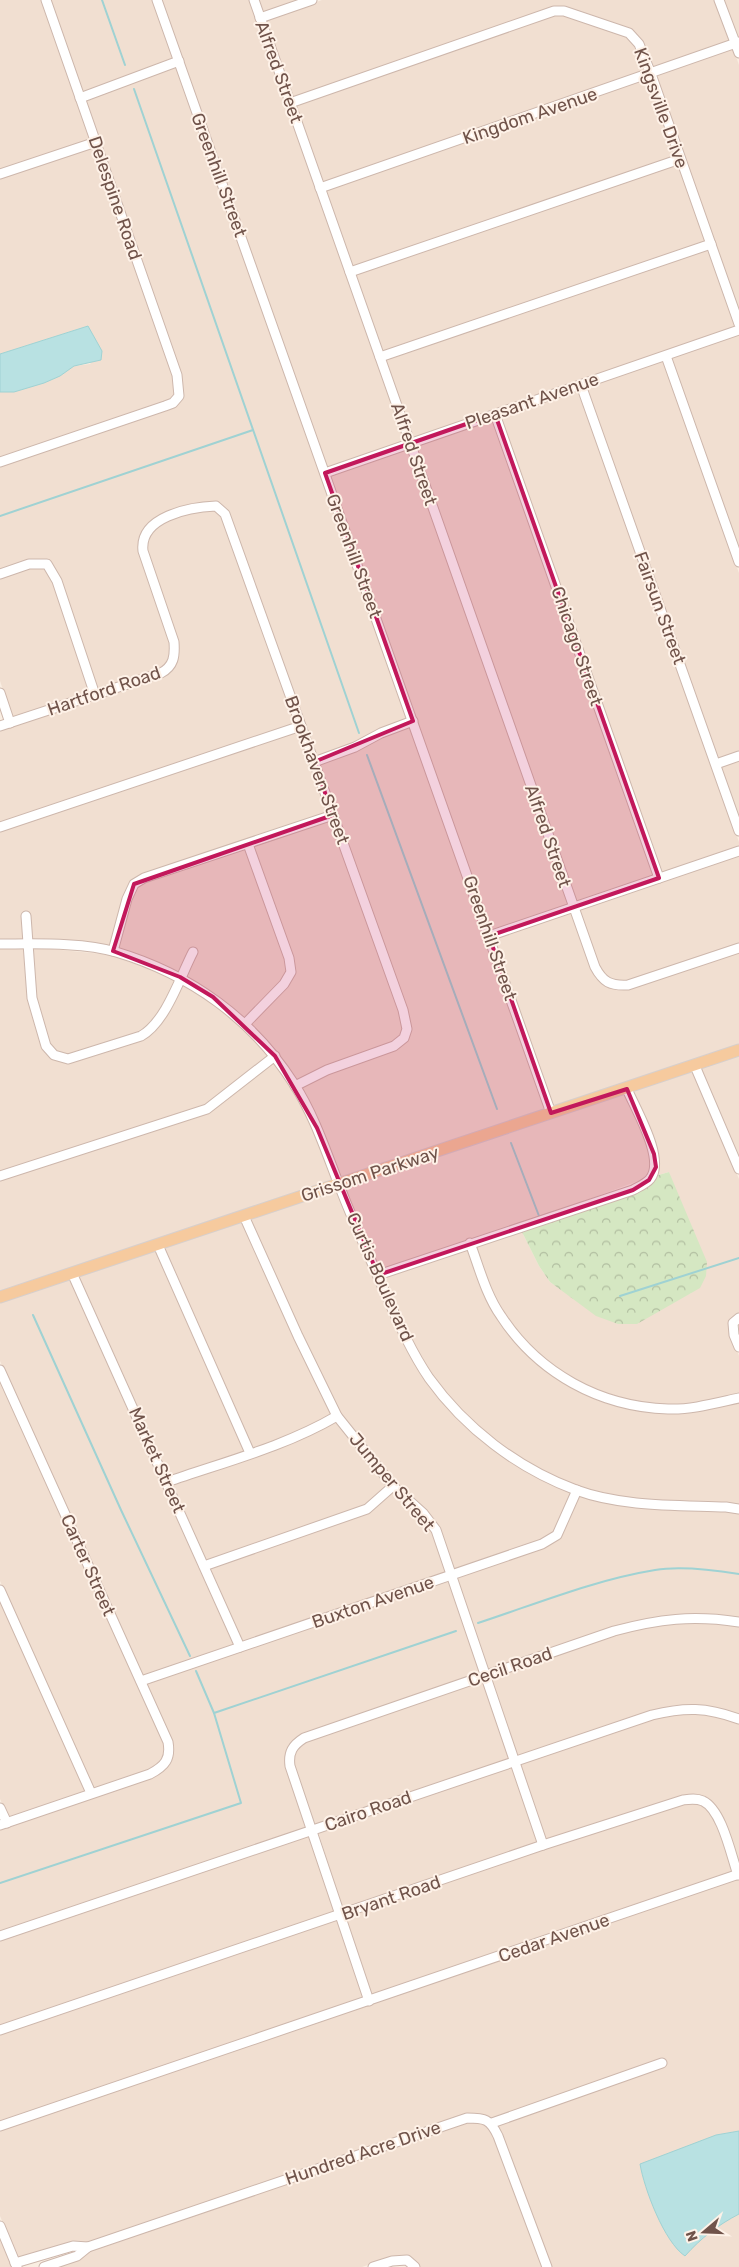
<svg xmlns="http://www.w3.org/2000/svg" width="739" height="2267" font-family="Rubik,sans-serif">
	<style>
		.residential { fill: #f1dfd1 }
		.park { fill: url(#park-crowns) }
		.water { fill: #b8e1e2; stroke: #9fd2d3 }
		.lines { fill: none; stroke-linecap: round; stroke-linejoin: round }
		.stream { stroke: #9fd2d3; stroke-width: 2 }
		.minor-casing { stroke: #cdb7ac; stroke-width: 11 }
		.major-casing { stroke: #d7cfcc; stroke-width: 13 }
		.minor { stroke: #fff; stroke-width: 9 }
		.major { stroke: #f6ca9e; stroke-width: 11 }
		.marked { fill: #c2185b; fill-opacity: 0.2; stroke: #c2185b; stroke-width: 4; stroke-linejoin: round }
		.labels { text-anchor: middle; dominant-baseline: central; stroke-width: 4; stroke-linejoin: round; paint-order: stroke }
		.street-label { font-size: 18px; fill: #70534a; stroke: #fef2e8 }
	</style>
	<defs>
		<pattern id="park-crowns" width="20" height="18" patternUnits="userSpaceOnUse" patternTransform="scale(1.25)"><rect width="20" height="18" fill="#d5e7c2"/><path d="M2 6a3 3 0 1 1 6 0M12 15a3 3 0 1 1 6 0" fill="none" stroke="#b1bea0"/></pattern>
	</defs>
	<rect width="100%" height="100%" fill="#faeee2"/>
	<!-- residential -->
	<g class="residential">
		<polygon points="0,0 42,0 91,140 0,170"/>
		<polygon points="50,0 153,0 174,59 82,93"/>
		<polygon points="161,0 250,0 405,441 327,469"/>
		<polygon points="258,0 302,0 263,14"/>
		<polygon points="322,0 714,0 731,42 654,69 643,42 632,31 566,8 293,99 265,20"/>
		<polygon points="723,0 739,0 739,39 738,39"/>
		<polygon points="555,15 563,15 627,36 636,46 646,72 323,183 295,105"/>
		<polygon points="733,48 739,65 739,312 656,76"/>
		<polygon points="177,66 408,719 368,738 317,757 220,502 199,503 161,516 150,521 142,530 138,540 139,552 170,643 170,660 160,670 98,690 51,561 48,560 0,570 0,465 183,399 184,396 180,374 85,100"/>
		<polygon points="649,78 676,157 352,267 325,190"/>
		<polygon points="93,147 173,376 176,395 171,401 0,458 0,392 14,392 60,376 74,366 90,364 102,351 88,326 0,354 0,177"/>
		<polygon points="678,163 706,242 383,353 355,274"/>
		<polygon points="708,248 736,327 412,438 385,359"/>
		<polygon points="739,333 739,550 671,358"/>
		<polygon points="663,360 739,573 739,753 718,760 585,387"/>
		<polygon points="578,389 739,842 739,848 662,874 500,416"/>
		<polygon points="493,418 655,876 576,904 414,445"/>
		<polygon points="407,447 569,906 492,932 330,475"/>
		<polygon points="214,509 222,516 297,724 0,823 0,730 162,676 171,671 176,665 179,653 178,642 147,550 149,533 163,522 201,510"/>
		<polygon points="30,567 45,568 54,583 90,693 13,719 0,681 0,577"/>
		<polygon points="411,726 546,1111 341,1180 300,1087 409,1037 319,763 357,750 383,736"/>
		<polygon points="299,730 329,813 132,881 110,947 30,940 30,912 22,913 23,940 0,940 0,830"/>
		<polygon points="739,760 739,819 720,766"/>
		<polygon points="331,819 399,1011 403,1029 400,1036 392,1043 297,1081 280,1056 250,1024 294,974 253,846"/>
		<polygon points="246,849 285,959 287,972 281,982 245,1019 216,994 185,976 198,949 191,947 179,972 118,949 131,900 137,886"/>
		<polygon points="739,855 739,944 627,981 610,981 603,975 578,910"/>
		<polygon points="571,912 591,968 596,979 607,987 618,989 739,951 739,1047 554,1109 494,938"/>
		<polygon points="0,947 23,947 28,1000 42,1047 52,1059 142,1039 152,1033 163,1021 182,982 210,1000 242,1026 269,1056 205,1106 0,1173"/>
		<polygon points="31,947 112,955 175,979 156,1018 148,1028 139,1033 68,1055 56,1052 49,1044 35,998"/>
		<polygon points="739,1054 739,1159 700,1067"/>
		<polygon points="274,1061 292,1088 313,1129 334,1183 0,1293 0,1180 208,1112"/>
		<polygon points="693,1070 739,1179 739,1314 729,1321 728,1324 739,1356 739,1394 694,1404 669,1406 625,1400 592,1390 573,1380 548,1361 525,1340 504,1314 490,1287 475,1245 521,1230 539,1266 550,1282 563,1291 671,1302 691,1293 669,1172 655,1176 659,1166 658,1152 632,1091"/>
		<polygon points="624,1093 651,1155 652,1167 646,1178 552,1213 380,1271 344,1187"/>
		<polygon points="336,1189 425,1379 455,1416 485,1443 522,1468 572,1492 554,1533 541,1541 454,1571 439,1529 396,1484 341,1414 301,1335 249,1218"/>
		<polygon points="242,1220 332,1415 280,1440 253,1448 163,1247"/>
		<polygon points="467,1247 497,1318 569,1385 588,1396 623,1407 668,1413 739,1401 739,1505 640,1500 578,1487 527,1462 490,1438 461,1412 432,1375 408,1334 383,1277"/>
		<polygon points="156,1249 245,1451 169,1477 77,1275"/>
		<polygon points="70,1278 235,1645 143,1677 0,1361 0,1300"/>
		<polygon points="0,1380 165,1744 164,1760 149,1771 94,1788 0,1581"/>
		<polygon points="336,1421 388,1486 366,1506 206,1561 172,1484 282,1446 311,1435"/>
		<polygon points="393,1491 420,1515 432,1532 446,1573 242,1643 209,1567 368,1513"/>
		<polygon points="579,1494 739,1513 739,1619 700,1614 653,1617 613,1628 488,1671 456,1577 560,1537"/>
		<polygon points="449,1580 481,1674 303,1735 293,1741 287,1748 285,1759 308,1827 0,1932 0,1829 152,1777 170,1765 174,1751 172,1742 146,1683"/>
		<polygon points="0,1600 86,1791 9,1818 0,1799"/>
		<polygon points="699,1621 739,1626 739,1715 702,1705 676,1705 651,1711 516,1756 490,1678 615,1635 655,1624"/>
		<polygon points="483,1680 509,1759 315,1825 294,1765 294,1752 306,1741"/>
		<polygon points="676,1712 701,1712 739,1722 739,1866 722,1817 714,1804 706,1798 696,1795 682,1796 545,1841 519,1763 653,1718"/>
		<polygon points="511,1765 538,1843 343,1911 318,1831"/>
		<polygon points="694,1802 708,1809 715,1820 733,1873 372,1996 345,1918 544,1848"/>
		<polygon points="310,1834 336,1914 0,2026 0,1940"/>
		<polygon points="739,1878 739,2131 716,2135 643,2179 669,2238 685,2255 701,2238 724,2222 739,2214 739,2267 551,2267 497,2124 667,2065 664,2058 492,2119 481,2114 466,2115 89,2243 18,2259 0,2216 0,2130"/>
		<polygon points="338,1920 364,1999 0,2123 0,2034"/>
		<polygon points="467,2121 480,2121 488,2125 495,2137 543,2267 420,2267 407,2256 391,2257 362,2267 54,2267 91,2249"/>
		<polygon points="0,2236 12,2267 0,2267"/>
	</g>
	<!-- park -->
	<polygon class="park" points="669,1172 707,1262 706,1276 700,1288 637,1324 618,1324 596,1316 550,1282 539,1266 521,1230 634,1193 655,1176"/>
	<!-- water -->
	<g class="water">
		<polygon points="88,326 102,351 101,360 74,366 60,376 44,383 14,392 0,392 0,354"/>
		<path d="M 739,2131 L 739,2214 C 718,2225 701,2238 685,2256 C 664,2242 644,2188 640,2164 L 716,2135 Z"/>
	</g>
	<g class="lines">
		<!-- stream -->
		<g class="stream">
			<polyline points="102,0 125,65"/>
			<polyline points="134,89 359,733"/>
			<polyline points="0,516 253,430"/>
			<polyline points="367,755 497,1109"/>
			<polyline points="511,1143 539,1216"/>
			<polyline points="620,1296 739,1258"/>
			<polyline points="33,1315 121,1510 190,1656"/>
			<path d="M 478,1623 C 536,1604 594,1580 655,1570 C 680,1566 714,1570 739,1574"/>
			<polyline points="196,1671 214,1713"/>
			<polyline points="0,1883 241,1803 214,1713 456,1631"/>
		</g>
		<!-- minor casing -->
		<g class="minor-casing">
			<g id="minor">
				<polyline points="157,0 551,1113"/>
				<path d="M 254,0 L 595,967 C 603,982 610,986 628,985 L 739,948"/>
				<polyline points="719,0 739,53"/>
				<polyline points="260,18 312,0"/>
				<polyline points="80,98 179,61"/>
				<polyline points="290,103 554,11 564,11 629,33 639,44 651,74 739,324"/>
				<polyline points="0,174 96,142"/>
				<polyline points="320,188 739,42"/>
				<polyline points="350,272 680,159"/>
				<polyline points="666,356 739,562"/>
				<polyline points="380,357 711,244"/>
				<polyline points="581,385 739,831"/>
				<polyline points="495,414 659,878"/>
				<polyline points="0,462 165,406 173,403 179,396 177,375 46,0"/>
				<polyline points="325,473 739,330"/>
				<polyline points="0,574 29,564 47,564 57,581 95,695"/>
				<polyline points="0,693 10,723"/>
				<path d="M 0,726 L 161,673 C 174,666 175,656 174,642 L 143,551 C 139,517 189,507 216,506 L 225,514 L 403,1010 L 407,1029 L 404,1038 L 394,1046 L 327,1070 L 295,1086"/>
				<polyline points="314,762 355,747 381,733 413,721"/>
				<polyline points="716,764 739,756"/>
				<polyline points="0,827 301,726"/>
				<path d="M 26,916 L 32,998 L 46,1046 L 54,1055 L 68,1059 L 141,1036 C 166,1022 180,977 193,952"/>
				<polyline points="489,936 739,851"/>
				<path d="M 0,944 C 35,944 83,942 116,952 C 190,974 253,1019 294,1084 C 316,1118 328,1158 343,1195 C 354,1223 367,1251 379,1279 C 394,1312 408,1347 429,1378 C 465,1428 517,1468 576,1490 C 622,1507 677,1505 726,1507 L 739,1509"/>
				<polyline points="113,951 127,899 134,884 144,878 333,815"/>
				<polyline points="245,1024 284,984 291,972 289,958 248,844"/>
				<polyline points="695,1066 739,1169"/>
				<polyline points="0,1176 207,1109 275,1056"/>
				<polyline points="244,1216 298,1336 337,1416 393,1486 423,1513 436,1530 543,1845"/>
				<path d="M 470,1243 C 479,1267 486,1295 501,1316 C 538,1373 600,1407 668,1409 C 691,1410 716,1403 739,1398"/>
				<polyline points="158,1245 250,1453"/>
				<polyline points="72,1273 240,1647"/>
				<path d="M 378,1275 L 633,1190 C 638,1187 646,1184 650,1179 C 666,1160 636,1110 627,1089"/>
				<polyline points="739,1318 733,1323 734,1335 739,1347"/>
				<path d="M 0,1370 L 168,1742 C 171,1759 165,1766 150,1774 L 0,1825"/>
				<path d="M 167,1482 C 224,1462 284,1447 337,1416"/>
				<polyline points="204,1566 367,1509 393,1486"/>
				<polyline points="0,1590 91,1793"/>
				<polyline points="141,1681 542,1544 557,1535 577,1490"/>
				<polyline points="0,1808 7,1823"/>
				<path d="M 0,1936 L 652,1715 C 685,1707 706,1707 739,1719"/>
				<path d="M 369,2001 L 290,1766 C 288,1752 293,1745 304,1738 L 614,1631 C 659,1619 692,1615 739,1622"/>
				<path d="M 0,2030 L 543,1845 L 683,1800 C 690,1799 696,1798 703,1801 C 722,1810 731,1855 738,1875"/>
				<polyline points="492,2123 662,2063"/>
				<polyline points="0,2126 739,1874"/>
				<polyline points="0,2226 17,2267"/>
				<polyline points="15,2263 73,2246 88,2247"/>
				<path d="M 44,2267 L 77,2256 L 88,2247 L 467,2118 C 485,2118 490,2119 498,2136 L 547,2267"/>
				<polyline points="373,2267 392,2261 407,2260 415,2267"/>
			</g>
		</g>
		<!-- major casing -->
		<g class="major-casing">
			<polyline id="major" points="0,1297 739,1050"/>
		</g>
		<!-- minor -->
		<use href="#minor" class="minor"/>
		<!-- major -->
		<use href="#major" class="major"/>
	</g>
	<!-- marked area -->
	<path class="marked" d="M 495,414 L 659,878 L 489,936 L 551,1113 L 627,1089 L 654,1154 L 656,1167 L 649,1180 L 633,1190 L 378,1275 L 317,1128 L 275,1056 L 213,997 L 180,977 L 113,951 L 134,884 L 333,815 L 314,762 L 413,721 L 325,473 Z"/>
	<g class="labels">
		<!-- street labels -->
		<g class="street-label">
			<text transform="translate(279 72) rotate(70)">Alfred Street</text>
			<text transform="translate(661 108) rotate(70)">Kingsville Drive</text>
			<text transform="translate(530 116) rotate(-19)">Kingdom Avenue</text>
			<text transform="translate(219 175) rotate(70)">Greenhill Street</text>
			<text transform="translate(115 198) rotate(71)">Delespine Road</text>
			<text transform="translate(532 401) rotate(-19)">Pleasant Avenue</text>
			<text transform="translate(414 454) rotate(71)">Alfred Street</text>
			<text transform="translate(354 556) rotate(70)">Greenhill Street</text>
			<text transform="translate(660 608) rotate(70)">Fairsun Street</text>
			<text transform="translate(577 646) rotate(71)">Chicago Street</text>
			<text transform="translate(104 691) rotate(-19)">Hartford Road</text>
			<text transform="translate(317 770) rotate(70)">Brookhaven Street</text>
			<text transform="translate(548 836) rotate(71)">Alfred Street</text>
			<text transform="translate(490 938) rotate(71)">Greenhill Street</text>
			<text transform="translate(370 1174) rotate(-18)">Grissom Parkway</text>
			<text transform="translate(380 1277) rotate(66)">Curtis Boulevard</text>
			<text transform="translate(157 1460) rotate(66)">Market Street</text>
			<text transform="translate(392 1482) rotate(50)">Jumper Street</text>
			<text transform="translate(88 1565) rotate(66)">Carter Street</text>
			<text transform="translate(373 1602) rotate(-19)">Buxton Avenue</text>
			<text transform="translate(510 1667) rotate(-19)">Cecil Road</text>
			<text transform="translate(368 1811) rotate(-19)">Cairo Road</text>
			<text transform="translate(391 1898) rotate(-19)">Bryant Road</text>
			<text transform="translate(554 1938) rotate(-19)">Cedar Avenue</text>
			<text transform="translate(363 2153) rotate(-19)">Hundred Acre Drive</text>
		</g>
	</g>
	<!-- north arrow -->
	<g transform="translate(704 2232) rotate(251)" stroke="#fef2e8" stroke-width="4" paint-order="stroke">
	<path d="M0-4L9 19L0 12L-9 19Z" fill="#70534a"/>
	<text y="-8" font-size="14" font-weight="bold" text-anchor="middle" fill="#70534a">N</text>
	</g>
</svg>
